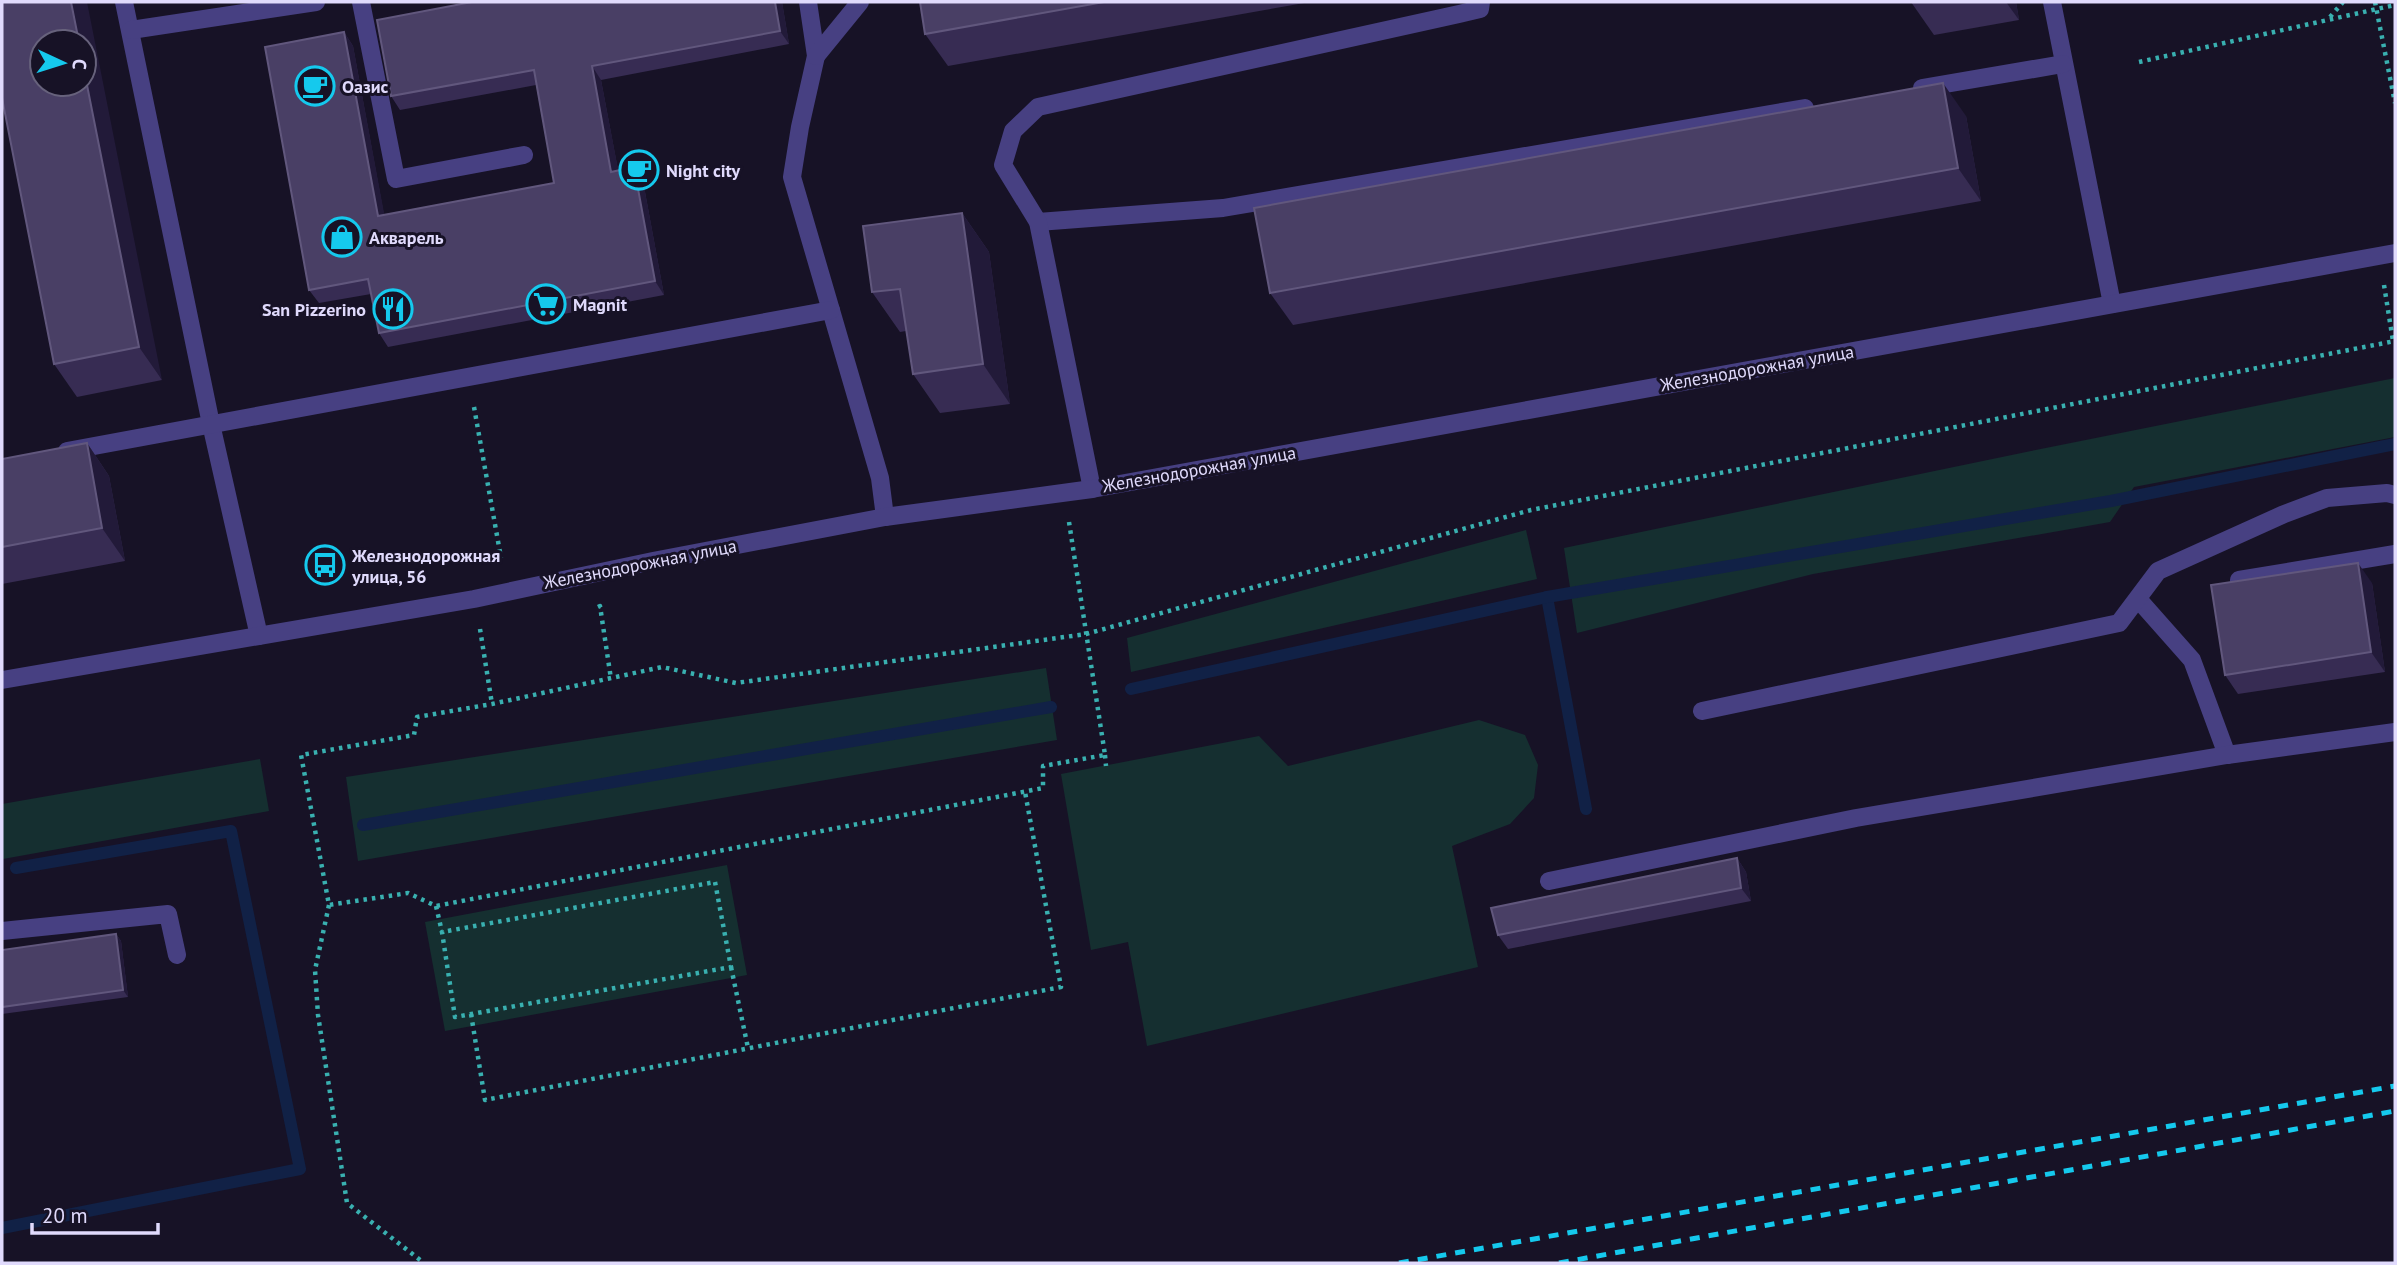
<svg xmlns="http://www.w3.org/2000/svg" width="2397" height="1265" font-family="'PT Sans',sans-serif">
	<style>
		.green { fill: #152f30 }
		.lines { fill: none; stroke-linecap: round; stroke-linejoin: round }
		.stream { stroke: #112146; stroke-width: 12 }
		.path { stroke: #39b0b0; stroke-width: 4.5; stroke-dasharray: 3.5 5; stroke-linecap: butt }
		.service { stroke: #474082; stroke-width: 18 }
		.tertiary { stroke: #474082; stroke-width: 18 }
		.rail { stroke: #15c9ed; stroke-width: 5; stroke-dasharray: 10 9; stroke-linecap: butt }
		.wall { fill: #372c53 }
		.shaded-wall { fill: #221a39 }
		.building { fill: #493f65; stroke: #61577d; stroke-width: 2 }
		.labels { text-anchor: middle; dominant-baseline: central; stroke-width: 6; stroke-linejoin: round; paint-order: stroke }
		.poi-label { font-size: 18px; font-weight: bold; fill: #e0dafc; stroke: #171226; text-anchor: start }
		.street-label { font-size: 18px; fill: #e0dafc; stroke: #171226 }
	</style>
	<rect width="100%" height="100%" fill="#171226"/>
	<!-- green -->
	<g class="green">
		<polygon points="2395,378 2395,437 2134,487 2110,522 1813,574 1577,633 1564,548 2031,451"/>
		<polygon points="1526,530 1537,579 1131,672 1127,638"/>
		<polygon points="1046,668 1057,740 358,861 346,777"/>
		<polygon points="1479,720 1525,735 1538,765 1534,798 1510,824 1452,846 1478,967 1147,1046 1128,942 1091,950 1061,774 1259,736 1288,766"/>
		<polygon points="260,759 269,811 3,859 2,804"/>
		<polygon points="727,865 747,975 445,1031 425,922"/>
	</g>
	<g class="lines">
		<!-- stream -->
		<g class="stream">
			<polyline points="1547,597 1586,809"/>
			<polyline points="1131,689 1547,597 2111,501 2395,444"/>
			<polyline points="363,825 1051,707"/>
			<polyline points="2,1228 300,1169 231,831 16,868"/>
		</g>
		<!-- path -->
		<g class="path">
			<polyline points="2375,2 2395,103"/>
			<polyline points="2330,17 2343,2"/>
			<polyline points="2139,62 2395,5"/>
			<polyline points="2384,285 2393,341"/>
			<polyline points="474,407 501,558"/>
			<polyline points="1069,522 1105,755 1043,766 1043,788 436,906 408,893 329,905 301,755 414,735 417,717 492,704 662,667 736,683 1086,634 1531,510 2395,341"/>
			<polyline points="598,607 600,606 611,679"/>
			<polyline points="480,629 492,704"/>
			<polyline points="1105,755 1106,766"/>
			<polygon points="715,882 731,967 455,1017 442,932"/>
			<polyline points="329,905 315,970 318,1015 347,1203 424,1263"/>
			<polyline points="436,906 442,932"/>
			<polyline points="731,967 748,1048"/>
			<polyline points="471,1014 485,1100 1061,987 1025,792"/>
		</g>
		<!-- service -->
		<g class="service">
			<polyline points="124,2 211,424 259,636"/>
			<polyline points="361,2 396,179 524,155"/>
			<polyline points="808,2 816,56 800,127 792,177 880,478 885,517"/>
			<polyline points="2052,2 2112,304"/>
			<polyline points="131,30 316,2"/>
			<polyline points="816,56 860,2"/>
			<polyline points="1922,88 2063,64"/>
			<polyline points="1038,222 1223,208 1805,108"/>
			<polyline points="67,451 831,310"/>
			<polyline points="1092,489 1038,222 1003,165 1013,131 1038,107 1459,14 1480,9 1481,2"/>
			<polyline points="2239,580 2395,554"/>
			<polyline points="2138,599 2192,660 2227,755"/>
			<polyline points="1702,711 2119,623 2158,571 2282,515 2327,498 2387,493 2395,495"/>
			<polyline points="1549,881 1856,818 2227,755 2395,732"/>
			<polyline points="2,931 168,914 177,955"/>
		</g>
		<!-- tertiary -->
		<polyline class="tertiary" points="2,680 474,599 653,561 885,517 1092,489 2395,253"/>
		<!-- rail -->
		<g class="rail">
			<polyline points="1399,1263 2395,1086"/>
			<polyline points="1559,1263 2395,1111"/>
		</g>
	</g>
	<!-- wall -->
	<g class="wall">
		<polygon points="782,2 789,44 601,80 618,170 643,181 664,295 388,347 379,333 371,294 319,303 309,290 344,32 353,46 384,215 554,183 536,85 400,110 391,96"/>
		<polygon points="920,2 1310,2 948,66 925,34"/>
		<polygon points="1911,2 2016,2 2019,20 1934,35"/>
		<polygon points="2,98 162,380 77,397 54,364"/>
		<polygon points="1966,116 1981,201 1293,325 1270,293"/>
		<polygon points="962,213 989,252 1010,404 940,413 913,374 906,331 900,332 872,292"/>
		<polygon points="87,443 109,476 125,561 2,584 2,459"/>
		<polygon points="2372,583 2385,672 2238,694 2225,675"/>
		<polygon points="1737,858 1746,872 1751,901 1508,949 1498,935"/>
		<polygon points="116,934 121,941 128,997 2,1014 2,950"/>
	</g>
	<!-- shaded-wall -->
	<g class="shaded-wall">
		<polygon points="71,2 87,2 162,380 139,347 84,70 84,42 79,42"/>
		<polygon points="775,2 782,2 789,44 780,31"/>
		<polygon points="2006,2 2016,2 2019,20"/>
		<polygon points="344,32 353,46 387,229 378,216"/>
		<polygon points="592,66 601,80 621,185 611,172"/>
		<polygon points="1943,83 1966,116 1981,201 1958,168"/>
		<polygon points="634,167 643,181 664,295 655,281"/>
		<polygon points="962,213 989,252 1010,404 983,364"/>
		<polygon points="87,443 109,476 125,561 102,528"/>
		<polygon points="2358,563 2372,583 2385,672 2371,652"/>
		<polygon points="1737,858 1746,872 1751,901 1741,888"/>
		<polygon points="116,934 121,941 128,997 123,990"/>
	</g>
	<!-- building -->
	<g class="building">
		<polygon points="2,2 71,2 79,42 42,42 42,84 84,84 84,70 139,347 54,364 2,98"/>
		<polygon points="472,2 775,2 780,31 592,66 611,172 634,167 655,281 379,333 368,279 309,290 265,47 344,32 378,216 554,183 534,70 391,96 377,20"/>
		<polygon points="920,2 1104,2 925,34"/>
		<polygon points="1943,83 1958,168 1270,293 1254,208"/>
		<polygon points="962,213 983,364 913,374 900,289 872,292 863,226"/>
		<polygon points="87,443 102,528 2,547 2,459"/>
		<polygon points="2358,563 2371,652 2225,675 2211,585"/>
		<polygon points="1737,858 1741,888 1498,935 1491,908"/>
		<polygon points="116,934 123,990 2,1007 2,950"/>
	</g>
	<!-- icons -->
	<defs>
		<g id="cafe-ring" transform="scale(2.0125)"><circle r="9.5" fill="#171226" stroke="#15c9ed" stroke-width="1.5"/><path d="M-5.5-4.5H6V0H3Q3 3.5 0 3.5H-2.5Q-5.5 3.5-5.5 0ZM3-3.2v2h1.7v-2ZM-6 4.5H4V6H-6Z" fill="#15c9ed"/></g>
		<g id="shop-ring" transform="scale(2.0125)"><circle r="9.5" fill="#171226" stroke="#15c9ed" stroke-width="1.5"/><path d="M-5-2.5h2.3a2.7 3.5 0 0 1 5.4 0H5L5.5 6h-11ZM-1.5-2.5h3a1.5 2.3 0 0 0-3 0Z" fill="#15c9ed"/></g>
		<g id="supermarket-ring" transform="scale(2.0125)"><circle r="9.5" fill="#171226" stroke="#15c9ed" stroke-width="1.5"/><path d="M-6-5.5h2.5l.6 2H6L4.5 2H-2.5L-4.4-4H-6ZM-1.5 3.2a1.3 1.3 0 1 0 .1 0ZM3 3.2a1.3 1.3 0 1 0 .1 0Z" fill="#15c9ed"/></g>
		<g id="restaurant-ring" transform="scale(2.0125)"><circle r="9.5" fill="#171226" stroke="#15c9ed" stroke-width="1.5"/><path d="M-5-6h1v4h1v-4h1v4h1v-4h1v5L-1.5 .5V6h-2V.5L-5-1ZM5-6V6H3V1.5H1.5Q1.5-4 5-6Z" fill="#15c9ed"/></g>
		<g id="bus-ring" transform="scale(2.0125)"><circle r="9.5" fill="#171226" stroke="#15c9ed" stroke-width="1.5"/><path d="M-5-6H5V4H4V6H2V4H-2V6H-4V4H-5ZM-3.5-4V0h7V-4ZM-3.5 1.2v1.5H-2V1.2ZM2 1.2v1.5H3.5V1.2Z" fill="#15c9ed"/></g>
	</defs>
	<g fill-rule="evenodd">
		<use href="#cafe-ring" x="315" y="86"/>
		<use href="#cafe-ring" x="639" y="170"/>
		<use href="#shop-ring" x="342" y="237"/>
		<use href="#supermarket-ring" x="546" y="304"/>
		<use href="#restaurant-ring" x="393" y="309"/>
		<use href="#bus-ring" x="325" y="565"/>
	</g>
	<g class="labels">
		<!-- poi labels -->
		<g class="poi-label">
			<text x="342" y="86">Оазис</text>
			<text x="666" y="170">Night city</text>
			<text x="369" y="237">Акварель</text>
			<text x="573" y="304">Magnit</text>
			<text x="366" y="309" text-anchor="end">San Pizzerino</text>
			<text x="352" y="555">Железнодорожная<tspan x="352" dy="21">улица, 56</tspan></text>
		</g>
		<!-- street labels -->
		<g class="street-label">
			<text transform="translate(1757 368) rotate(-10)">Железнодорожная улица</text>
			<text transform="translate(1199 469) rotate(-10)">Железнодорожная улица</text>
			<text transform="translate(640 564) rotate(-11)">Железнодорожная улица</text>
		</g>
	</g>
	<!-- border -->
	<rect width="2397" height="1265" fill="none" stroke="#e0dafc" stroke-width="7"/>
	<!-- north arrow -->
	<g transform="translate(63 63) rotate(94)"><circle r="33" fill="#171226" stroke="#67627c" stroke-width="2"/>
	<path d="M0-5L12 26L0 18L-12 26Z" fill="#15c9ed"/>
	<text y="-10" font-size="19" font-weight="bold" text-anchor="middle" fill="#e0dafc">С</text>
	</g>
	<!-- scale -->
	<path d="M32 1223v10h126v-10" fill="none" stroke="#e0dafc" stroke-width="3.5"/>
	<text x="42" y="1223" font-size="21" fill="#e0dafc" stroke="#171226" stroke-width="5" paint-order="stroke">20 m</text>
</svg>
